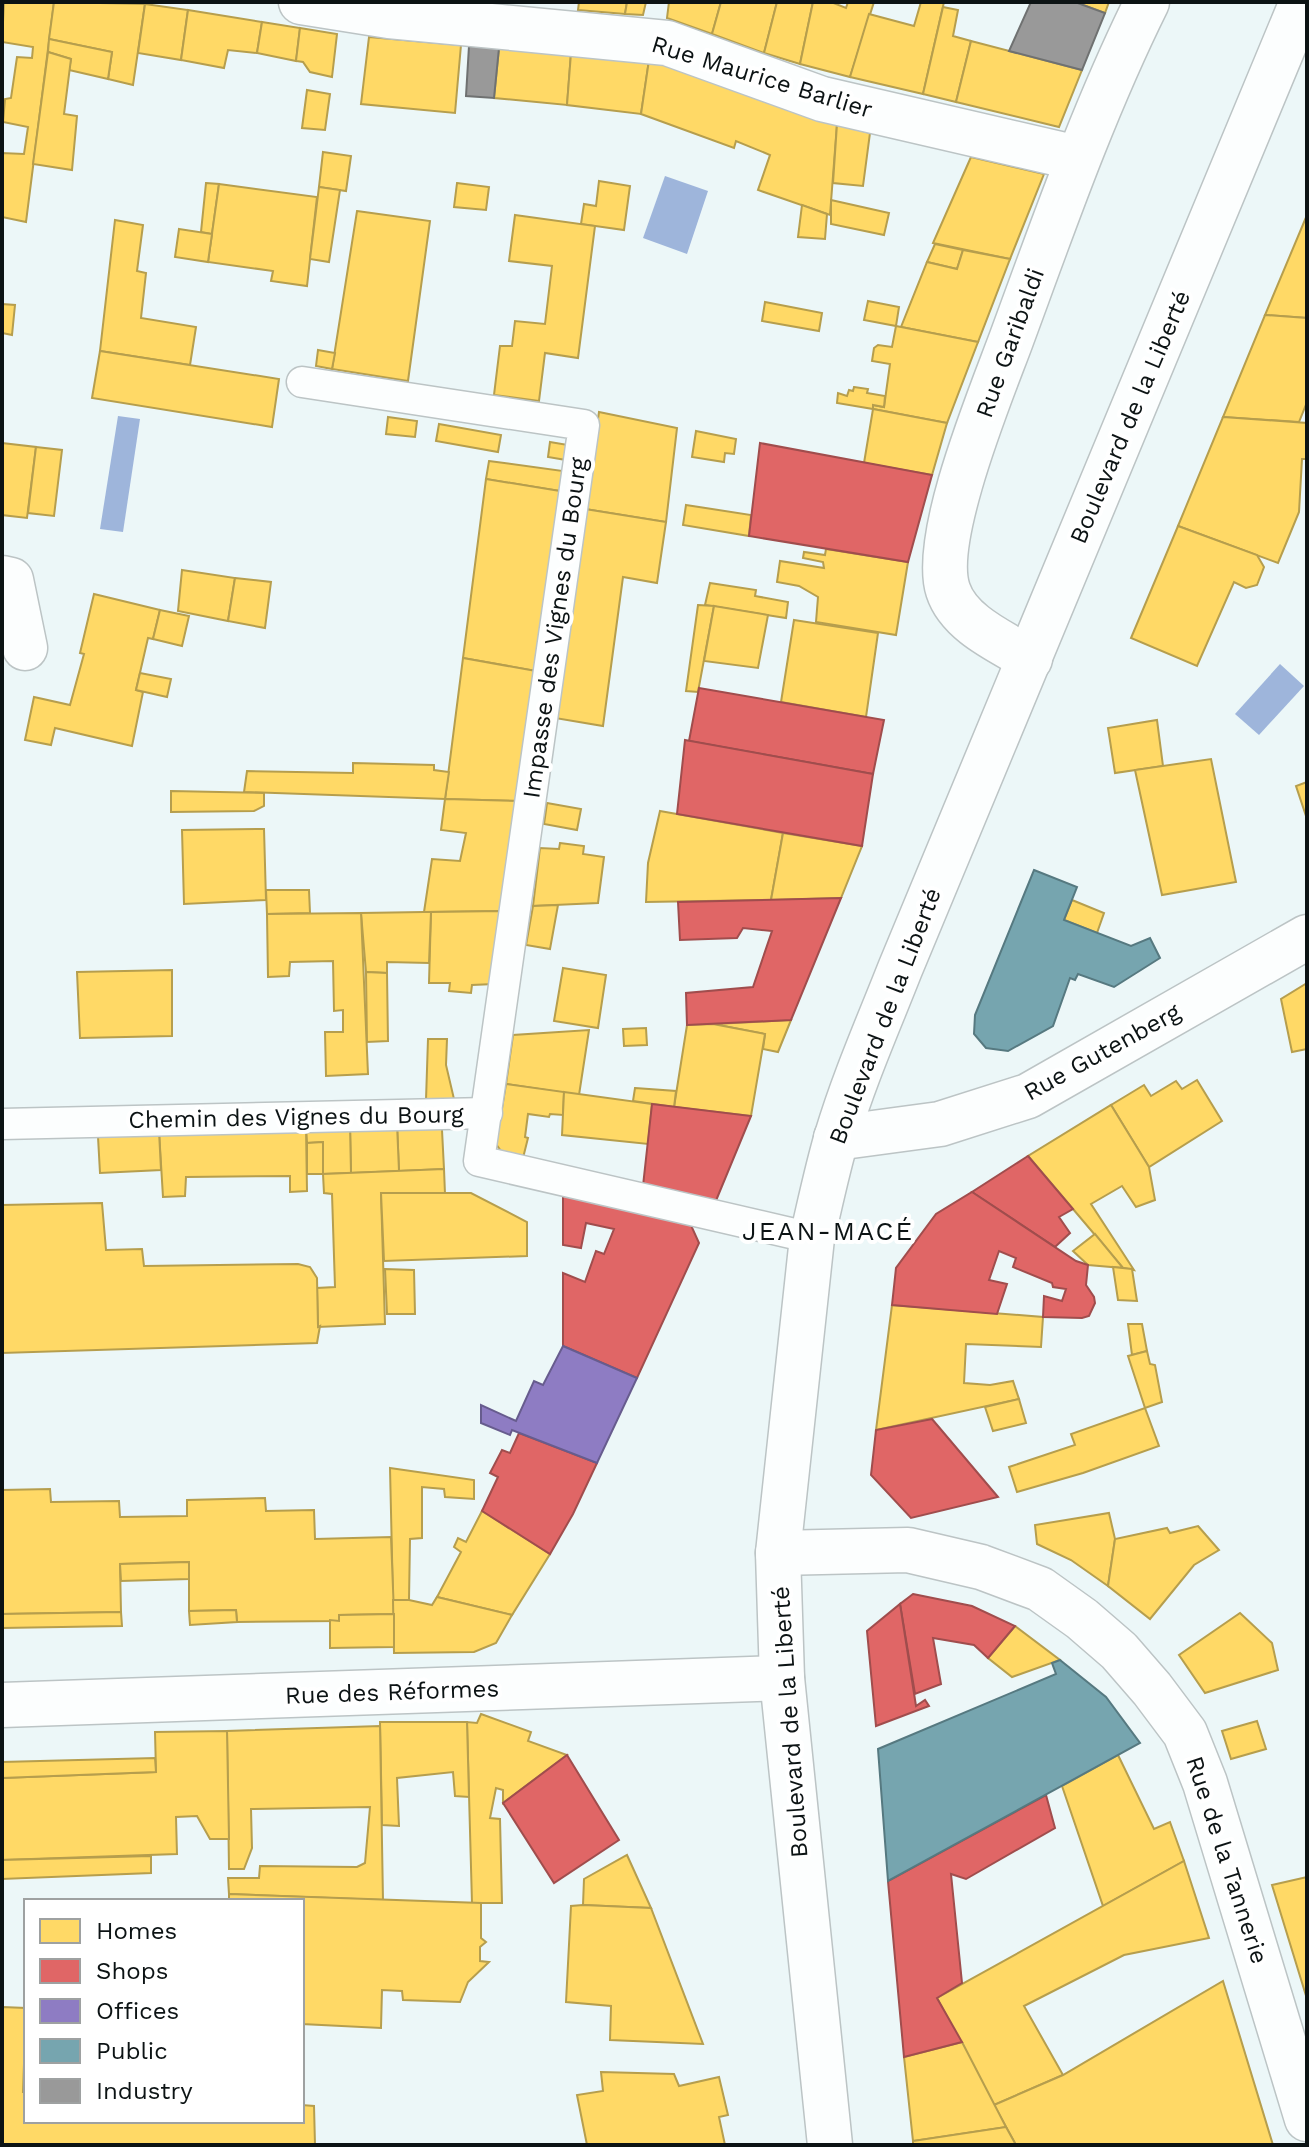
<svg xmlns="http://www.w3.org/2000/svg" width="1309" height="2147" font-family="'Work Sans',sans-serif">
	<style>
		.water { fill: #9eb5db }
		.homes { fill: #ffd966; stroke: #b69e4d; stroke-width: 2 }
		.shops { fill: #e06666; stroke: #a04d4d; stroke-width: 2 }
		.offices { fill: #8e7cc3; stroke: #675c8e; stroke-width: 2 }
		.public { fill: #76a5af; stroke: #567980; stroke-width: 2 }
		.industry { fill: #999; stroke: #6f7171; stroke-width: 2 }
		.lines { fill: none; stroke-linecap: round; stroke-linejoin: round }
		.lane-casing { stroke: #bcc4c5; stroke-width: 33 }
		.street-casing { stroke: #bcc4c5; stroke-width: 47 }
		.primary-casing { stroke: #bcc4c5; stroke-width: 47 }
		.lane { stroke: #fcfefe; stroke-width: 30 }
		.street { stroke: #fcfefe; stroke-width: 44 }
		.primary { stroke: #fcfefe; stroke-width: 44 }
		.labels { text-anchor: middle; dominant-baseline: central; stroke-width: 8; stroke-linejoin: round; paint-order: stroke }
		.street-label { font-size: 24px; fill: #0c1314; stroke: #fff }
		.neighbourhood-label { font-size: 26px; letter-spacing: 2px; fill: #0c1314; stroke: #fff }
	</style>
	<rect width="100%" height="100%" fill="#ecf7f8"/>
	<!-- water -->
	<g class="water">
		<polygon points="665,176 708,191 687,254 643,238"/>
		<polygon points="118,416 140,419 123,532 100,529"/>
		<polygon points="1280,664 1304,686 1259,735 1235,714"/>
	</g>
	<!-- homes -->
	<g class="homes">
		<polygon points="4,2 54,2 26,222 2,217 2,153 24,154 28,127 3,122 5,99 11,98 17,57 32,58 33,47 2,42"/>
		<polygon points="54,2 145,4 133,85 108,79 112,52 49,39"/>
		<polygon points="579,2 627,2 625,14 578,10"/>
		<polygon points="627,2 646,2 643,15 625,14"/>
		<polygon points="669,2 721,2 712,34 667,18"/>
		<polygon points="721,2 777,2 764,53 712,34"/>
		<polygon points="777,2 813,2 800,64 764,53"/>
		<polygon points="813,2 831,2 846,8 848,2 874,2 850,77 800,64"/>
		<polygon points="921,2 944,2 923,94 850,77 869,14 914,26"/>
		<polygon points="1075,2 1109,2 1105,13"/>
		<polygon points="145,4 188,10 181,60 138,53"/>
		<polygon points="943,7 958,10 953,36 971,41 956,102 923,94"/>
		<polygon points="188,10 262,22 257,53 228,50 224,68 181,60"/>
		<polygon points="262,22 300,28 296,61 257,53"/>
		<polygon points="300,28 337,34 332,77 310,72 303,62 296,61"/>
		<polygon points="369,37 461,45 455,113 361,104"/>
		<polygon points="49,39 112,52 108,79 69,70 71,59 48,52"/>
		<polygon points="971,41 1082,70 1059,127 956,102"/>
		<polygon points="499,48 571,53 567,105 494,98"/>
		<polygon points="48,52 71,59 64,114 77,116 72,170 33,164"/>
		<polygon points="571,53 649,60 641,114 567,105"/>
		<polygon points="649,60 837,124 830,215 758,190 770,155 736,141 734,148 641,114"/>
		<polygon points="307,90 330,94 325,130 302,128"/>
		<polygon points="837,124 870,133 863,186 833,183"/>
		<polygon points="323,152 351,156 346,191 319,187"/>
		<polygon points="971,157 1044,174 1010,259 933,243"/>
		<polygon points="599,181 630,186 624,230 581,224 584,204 596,206"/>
		<polygon points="206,183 219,184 212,234 201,232"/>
		<polygon points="457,183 489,187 486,210 454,207"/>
		<polygon points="219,184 317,197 307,286 271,281 273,271 208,262"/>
		<polygon points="319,187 340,190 329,262 310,259"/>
		<polygon points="831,200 889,213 884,235 831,224"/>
		<polygon points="802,205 827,214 825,239 798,237"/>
		<polygon points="357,211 430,221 408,381 332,369"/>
		<polygon points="515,215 595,226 578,358 545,353 539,401 494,395 500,346 512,346 515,321 545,324 552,266 509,261"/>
		<polygon points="1307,215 1307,318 1265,315"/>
		<polygon points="115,220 143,225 137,271 146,273 141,318 196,327 190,365 100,351"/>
		<polygon points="179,229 212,234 208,262 175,257"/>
		<polygon points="935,244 963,250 957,269 927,262"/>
		<polygon points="963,250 1010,259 978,342 901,327 927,262 957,269"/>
		<polygon points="868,301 899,307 896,326 864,320"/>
		<polygon points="765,302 822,313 819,331 762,321"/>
		<polygon points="2,304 15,305 12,335 2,333"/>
		<polygon points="1265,315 1307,318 1307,402 1299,422 1223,417"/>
		<polygon points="896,326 978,342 947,423 873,409 873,405 884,407 890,364 872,361 874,348 878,345 892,347"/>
		<polygon points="318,350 335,353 332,369 316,366"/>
		<polygon points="100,351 279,379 272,427 92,398"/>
		<polygon points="854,387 868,389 867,393 885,396 884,407 873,405 873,409 837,403 838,393 847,396 849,390 853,391"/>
		<polygon points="873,409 947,423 932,475 864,463"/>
		<polygon points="599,412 677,428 666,522 585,509"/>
		<polygon points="388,417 417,421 415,437 386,434"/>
		<polygon points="1223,417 1307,423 1307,459 1302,459 1299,512 1278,563 1178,526"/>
		<polygon points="439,424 501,435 498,452 436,441"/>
		<polygon points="696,431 736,439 734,454 725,453 724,462 692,457"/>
		<polygon points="550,442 568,445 566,460 548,457"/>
		<polygon points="2,443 36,447 27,518 2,515"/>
		<polygon points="36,447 62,450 54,516 28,513"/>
		<polygon points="489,461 563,471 560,491 486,479"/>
		<polygon points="486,479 560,491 536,671 463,658"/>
		<polygon points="686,505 751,515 749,536 683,525"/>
		<polygon points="585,509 666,522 657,583 623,577 603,726 555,718"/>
		<polygon points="1178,526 1257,555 1264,567 1257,585 1246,588 1234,582 1197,666 1131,638"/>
		<polygon points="826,549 908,562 896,635 816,622 818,597 799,586 777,582 780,561 824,568 823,562 803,558 804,552 825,555"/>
		<polygon points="182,570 235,578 228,621 178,611"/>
		<polygon points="235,578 271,582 265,628 228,621"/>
		<polygon points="710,583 756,590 755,596 788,602 786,618 705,605"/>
		<polygon points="94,594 160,610 153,639 148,638 136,690 143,692 132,746 55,728 51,745 25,740 34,697 70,705 84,654 80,653"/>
		<polygon points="698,605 714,606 698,692 686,691"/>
		<polygon points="714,606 768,615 758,668 704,661"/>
		<polygon points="160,610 189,616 182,646 153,639"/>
		<polygon points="794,620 878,633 866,717 781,702"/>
		<polygon points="463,658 536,671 519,801 445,799"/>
		<polygon points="140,673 171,679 167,697 136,690"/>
		<polygon points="1157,720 1163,766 1115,773 1108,728"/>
		<polygon points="1211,759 1236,882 1162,895 1135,770"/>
		<polygon points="353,763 434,765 434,770 449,772 445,799 244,792 247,771 353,773"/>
		<polygon points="1307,782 1307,819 1296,786"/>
		<polygon points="171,791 264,793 264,806 254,811 171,812"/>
		<polygon points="445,799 519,801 503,911 424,912 432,859 460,861 466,833 441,830"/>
		<polygon points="547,803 581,809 577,830 544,824"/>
		<polygon points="660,811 783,833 771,900 646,902 648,863"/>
		<polygon points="264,829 266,900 184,904 182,830"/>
		<polygon points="783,833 862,846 841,898 771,900"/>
		<polygon points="560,843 584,846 583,854 604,857 598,903 533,906 540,848 559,849"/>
		<polygon points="266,890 309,890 310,913 267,914"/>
		<polygon points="1072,900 1104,913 1097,933 1064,920"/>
		<polygon points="558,905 550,949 526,945 533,906"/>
		<polygon points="503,911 494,984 472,985 471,993 449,991 450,983 429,983 431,912"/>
		<polygon points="424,912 431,912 429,963 387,962 387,973 366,972 361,913"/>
		<polygon points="361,913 368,1074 326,1076 325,1032 343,1032 343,1010 334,1011 333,961 290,962 289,976 268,977 267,914"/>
		<polygon points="563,968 606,975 598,1028 554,1021"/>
		<polygon points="172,970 172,1036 80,1038 77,972"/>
		<polygon points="366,972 387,973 388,1041 367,1042"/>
		<polygon points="1307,983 1307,1049 1292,1052 1281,999"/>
		<polygon points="791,1020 778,1052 763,1049 765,1034 713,1024"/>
		<polygon points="713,1024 765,1034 751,1116 674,1107 687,1025"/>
		<polygon points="646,1028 647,1045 624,1046 623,1029"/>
		<polygon points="589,1030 579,1095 506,1084 513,1035"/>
		<polygon points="428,1039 447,1039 446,1065 454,1099 426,1100"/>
		<polygon points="1197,1080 1222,1121 1149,1167 1111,1105 1144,1085 1151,1096 1176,1081 1182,1089"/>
		<polygon points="506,1084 564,1092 563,1115 550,1114 549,1117 528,1114 525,1137 528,1138 523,1158 501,1151 496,1144"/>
		<polygon points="635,1088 676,1091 674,1107 633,1101"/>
		<polygon points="564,1092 652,1104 648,1144 562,1135"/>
		<polygon points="1111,1105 1149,1167 1155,1200 1136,1207 1122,1186 1091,1204 1134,1270 1123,1268 1028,1156"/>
		<polygon points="437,1123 442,1130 444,1169 399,1171 397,1124"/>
		<polygon points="397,1124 399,1171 351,1173 350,1126"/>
		<polygon points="350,1126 351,1173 323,1174 323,1142 307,1143 306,1127"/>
		<polygon points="306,1127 307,1191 290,1192 290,1176 186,1177 185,1196 163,1197 159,1131"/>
		<polygon points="104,1131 159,1131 161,1170 100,1173 98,1137"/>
		<polygon points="323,1142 323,1174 307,1174 307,1143"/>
		<polygon points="444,1169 445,1194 381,1193 385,1324 318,1327 317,1288 335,1287 332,1194 324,1193 323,1174"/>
		<polygon points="381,1193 471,1193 527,1222 527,1256 384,1261"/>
		<polygon points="102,1203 106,1250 142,1249 144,1266 298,1264 310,1267 317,1278 318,1327 320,1326 317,1343 2,1353 2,1205"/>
		<polygon points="1095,1234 1123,1268 1088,1265 1073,1251"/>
		<polygon points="1113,1267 1132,1269 1137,1301 1118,1300"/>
		<polygon points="385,1269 414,1270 415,1314 387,1314"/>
		<polygon points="892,1305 1043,1317 1041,1347 966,1344 964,1383 990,1385 1013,1381 1019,1399 876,1430"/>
		<polygon points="1128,1324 1142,1324 1147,1351 1132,1355"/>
		<polygon points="1147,1351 1150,1364 1155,1365 1162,1402 1145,1408 1128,1356"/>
		<polygon points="1019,1399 1026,1423 993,1431 985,1407"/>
		<polygon points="1145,1408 1159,1446 1083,1473 1017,1492 1009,1467 1075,1445 1071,1434"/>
		<polygon points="390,1468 474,1480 474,1499 445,1497 444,1489 422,1487 422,1538 410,1539 409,1600 393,1600"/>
		<polygon points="50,1489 51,1502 119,1501 120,1517 187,1516 187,1500 265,1498 266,1511 314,1510 315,1539 391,1537 394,1614 339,1615 339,1621 237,1622 236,1610 189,1611 189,1562 120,1564 121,1612 2,1614 2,1490"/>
		<polygon points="482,1511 550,1554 512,1615 437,1597 461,1552 454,1547 458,1538 466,1542"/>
		<polygon points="1109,1513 1115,1539 1108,1586 1071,1560 1037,1544 1035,1525"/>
		<polygon points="1198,1526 1219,1550 1194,1565 1150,1619 1108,1586 1115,1539 1167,1528 1170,1533"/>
		<polygon points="189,1562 189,1579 121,1581 120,1564"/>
		<polygon points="437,1597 512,1615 496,1643 474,1652 394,1653 393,1600 409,1600 432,1605"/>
		<polygon points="236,1610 237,1622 190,1625 189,1611"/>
		<polygon points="121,1612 122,1626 2,1628 2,1614"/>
		<polygon points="1240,1613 1272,1643 1278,1670 1205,1693 1179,1655"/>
		<polygon points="394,1614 394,1647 330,1648 330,1620 339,1621 339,1615"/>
		<polygon points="1015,1626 1060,1660 1012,1677 988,1658"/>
		<polygon points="481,1714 531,1732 528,1741 567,1755 503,1803 503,1790 496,1788 490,1818 500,1819 502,1903 472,1903 467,1722 477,1723"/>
		<polygon points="1257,1721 1266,1749 1231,1759 1222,1731"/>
		<polygon points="380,1722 467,1722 469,1797 455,1796 453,1772 397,1778 399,1826 382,1825"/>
		<polygon points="380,1726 383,1900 229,1894 228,1878 259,1878 260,1866 357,1867 365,1863 370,1807 251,1809 252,1848 244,1869 229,1869 227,1731"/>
		<polygon points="227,1731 229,1839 210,1839 197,1816 176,1817 177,1854 2,1860 2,1778 156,1772 155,1732"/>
		<polygon points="1118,1755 1154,1829 1170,1822 1184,1861 1103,1906 1062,1786"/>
		<polygon points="155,1758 156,1772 2,1778 2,1762"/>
		<polygon points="627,1855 651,1908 583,1905 584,1879"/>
		<polygon points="151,1856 151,1873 2,1879 2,1860"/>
		<polygon points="1184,1861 1209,1938 1124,1955 1024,2006 1063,2075 994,2105 937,1998"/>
		<polygon points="1307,1877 1307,1999 1272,1885"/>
		<polygon points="229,1894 481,1903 481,1938 486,1942 480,1947 480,1961 489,1962 468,1982 460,2002 403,2000 402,1991 382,1990 381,2028 302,2024 302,1901 229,1901"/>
		<polygon points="583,1905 651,1908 703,2044 610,2040 611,2006 566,2002 571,1906"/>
		<polygon points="1223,1981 1273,2145 1016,2145 994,2105 1063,2075"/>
		<polygon points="2,2007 26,2008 23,2092 26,2092 26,2121 302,2121 302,2105 314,2106 315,2145 2,2145"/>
		<polygon points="962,2042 1006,2127 913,2141 904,2057"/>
		<polygon points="601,2072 674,2074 679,2086 719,2077 728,2115 719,2117 725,2145 587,2145 577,2095 603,2091"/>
		<polygon points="1006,2127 1016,2145 913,2145 913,2141"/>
	</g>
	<!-- shops -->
	<g class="shops">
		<polygon points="760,443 932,475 908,562 749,536"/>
		<polygon points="699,688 884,720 873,774 689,741"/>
		<polygon points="685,740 873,774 862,846 677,814"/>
		<polygon points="841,898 791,1020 687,1025 686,993 753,987 772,931 743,928 737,938 680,940 678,902"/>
		<polygon points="652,1104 751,1116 715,1203 643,1186"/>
		<polygon points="1028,1156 1073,1209 1059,1217 1070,1233 1055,1247 972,1192"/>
		<polygon points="972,1192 1076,1261 1088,1265 1086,1285 1094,1297 1095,1303 1089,1316 1082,1318 1043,1317 1044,1296 1062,1301 1066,1289 1053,1287 1052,1283 1013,1267 1016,1258 999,1251 989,1280 1007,1284 997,1314 892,1305 896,1268 936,1214"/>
		<polygon points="563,1194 690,1223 699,1243 637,1378 563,1346 563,1273 585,1282 596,1251 604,1254 614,1229 586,1223 581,1248 563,1245"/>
		<polygon points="932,1419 998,1497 911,1518 871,1475 876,1430"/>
		<polygon points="519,1433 597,1463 573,1514 550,1554 482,1511 498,1477 490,1473 502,1450 510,1453"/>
		<polygon points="913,1594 972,1606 1015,1626 988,1658 974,1645 933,1638 941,1684 915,1694 900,1604"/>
		<polygon points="900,1604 916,1706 925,1700 929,1706 876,1726 867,1631"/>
		<polygon points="567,1755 619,1840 554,1883 503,1803"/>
		<polygon points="1046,1795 1055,1828 966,1879 951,1874 962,1983 937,1998 962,2042 904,2057 888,1881"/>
	</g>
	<!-- offices -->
	<polygon class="offices" points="563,1346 637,1378 597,1463 512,1430 510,1435 481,1423 481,1405 516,1421 534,1381 543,1385"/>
	<!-- public -->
	<g class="public">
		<polygon points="1034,870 1077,887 1064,920 1131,946 1150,938 1160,958 1114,987 1078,974 1075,980 1070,978 1053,1026 1008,1051 986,1048 974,1034 975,1015"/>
		<polygon points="1060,1660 1106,1697 1140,1743 888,1881 878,1749 1056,1674 1052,1663"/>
	</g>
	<!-- industry -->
	<g class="industry">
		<polygon points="1031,2 1075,2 1105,13 1082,70 1009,51"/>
		<polygon points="469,46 499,48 494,98 466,96"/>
	</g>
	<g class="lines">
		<!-- lane casing -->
		<g class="lane-casing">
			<g id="lane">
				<polyline points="302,382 584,425 479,1161 812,1238"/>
				<polyline points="2,1124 487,1113"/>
			</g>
		</g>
		<!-- street casing -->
		<g class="street-casing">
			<g id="street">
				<polyline points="301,2 389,16 667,43 822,99 1077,158"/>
				<polyline points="2,578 11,580 25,648"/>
				<path d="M 1030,659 C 1002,642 959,624 948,590 C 931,538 991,394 1011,340 C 1053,226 1093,111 1147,2"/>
				<polyline points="836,1138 940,1124 1028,1096 1307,937"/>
				<polyline points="778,1553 908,1550 981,1567 1040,1589 1082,1619 1119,1651 1152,1689 1185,1733 1205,1783 1307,2119"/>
				<polyline points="2,1705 782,1678"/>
			</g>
		</g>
		<!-- primary casing -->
		<g class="primary-casing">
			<path id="primary" d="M 830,2145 L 782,1678 L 778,1553 L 812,1238 C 820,1204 827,1170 837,1136 C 854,1079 878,1025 900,969 L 1302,2"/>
		</g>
		<!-- lane -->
		<use href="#lane" class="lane"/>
		<!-- street -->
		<use href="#street" class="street"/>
		<!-- primary -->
		<use href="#primary" class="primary"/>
	</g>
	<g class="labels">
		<!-- street labels -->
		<g class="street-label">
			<text transform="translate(762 77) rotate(17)">Rue Maurice Barlier</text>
			<text transform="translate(1010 343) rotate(-70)">Rue Garibaldi</text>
			<text transform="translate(1130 417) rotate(-67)">Boulevard de la Liberté</text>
			<text transform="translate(555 628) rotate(-82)">Impasse des Vignes du Bourg</text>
			<text transform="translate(885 1016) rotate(-69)">Boulevard de la Liberté</text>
			<text transform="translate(1102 1052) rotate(-29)">Rue Gutenberg</text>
			<text transform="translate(296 1117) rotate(-1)">Chemin des Vignes du Bourg</text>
			<text transform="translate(392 1692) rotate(-2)">Rue des Réformes</text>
			<text transform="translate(790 1722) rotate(-94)">Boulevard de la Liberté</text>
			<text transform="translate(1227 1860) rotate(72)">Rue de la Tannerie</text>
		</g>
		<!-- neighbourhood labels -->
		<g class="neighbourhood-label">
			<text x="828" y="1231">JEAN-MACÉ</text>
		</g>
	</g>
	<!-- border -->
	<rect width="1309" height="2147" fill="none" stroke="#0c1314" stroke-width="8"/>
	<!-- legend -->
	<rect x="24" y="1899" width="280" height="224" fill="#ffffff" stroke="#9ea1a1" stroke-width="2"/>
	<rect x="40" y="1919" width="40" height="24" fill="#ffd966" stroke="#9ea1a1" stroke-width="2"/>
	<text x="96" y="1939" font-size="24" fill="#0c1314">Homes</text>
	<rect x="40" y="1959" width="40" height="24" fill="#e06666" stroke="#9ea1a1" stroke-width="2"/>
	<text x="96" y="1979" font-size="24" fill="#0c1314">Shops</text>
	<rect x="40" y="1999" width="40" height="24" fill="#8e7cc3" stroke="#9ea1a1" stroke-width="2"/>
	<text x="96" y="2019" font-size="24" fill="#0c1314">Offices</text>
	<rect x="40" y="2039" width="40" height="24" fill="#76a5af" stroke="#9ea1a1" stroke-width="2"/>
	<text x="96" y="2059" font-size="24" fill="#0c1314">Public</text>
	<rect x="40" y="2079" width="40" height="24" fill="#999999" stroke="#9ea1a1" stroke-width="2"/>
	<text x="96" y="2099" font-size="24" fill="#0c1314">Industry</text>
</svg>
